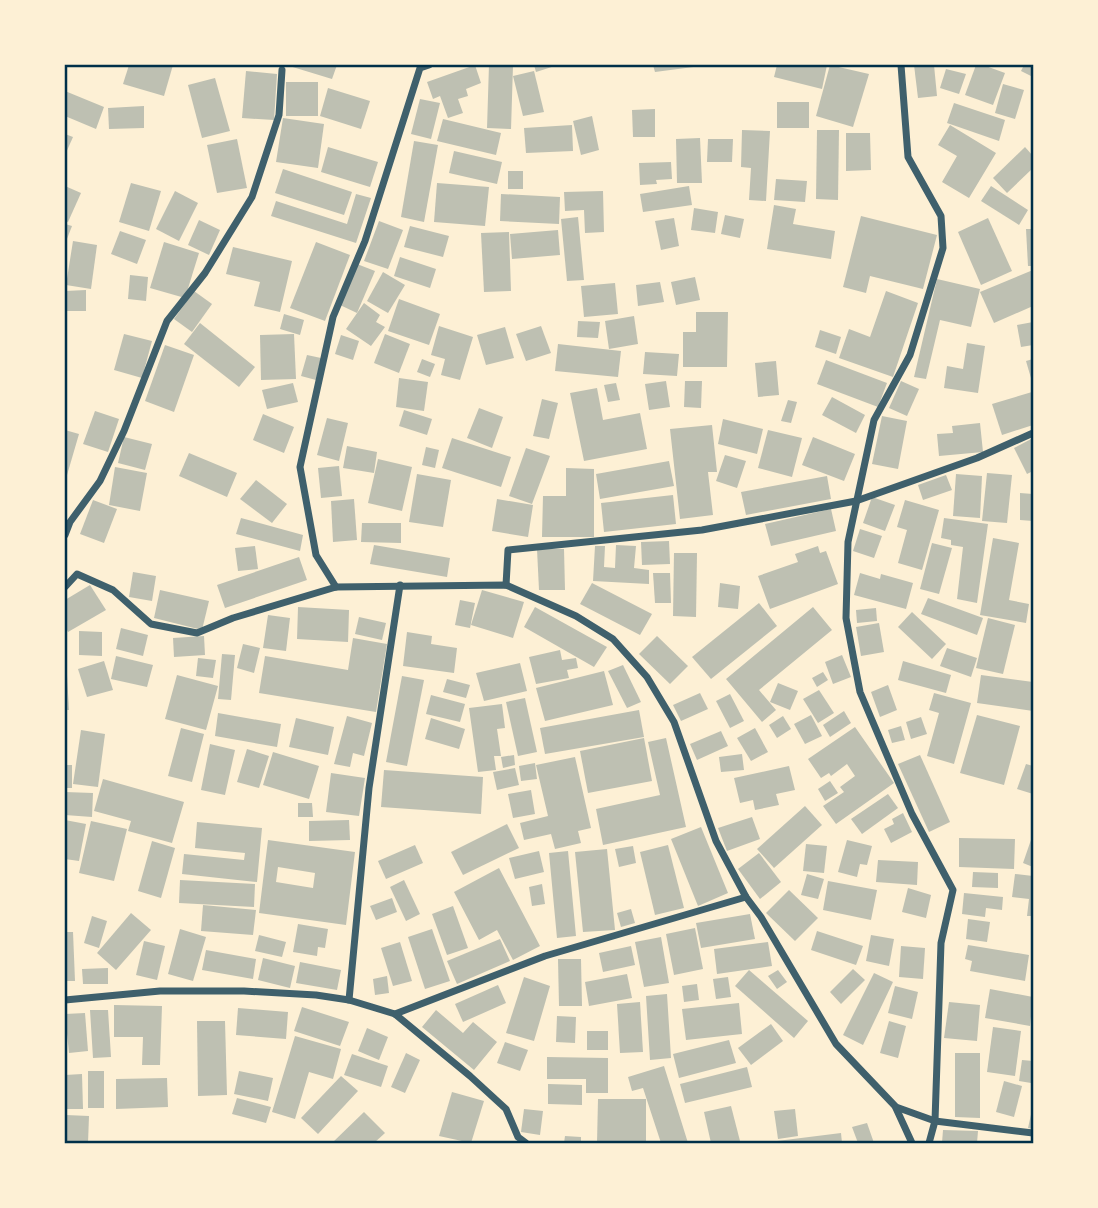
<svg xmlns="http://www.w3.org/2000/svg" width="1098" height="1208" font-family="Figtree,sans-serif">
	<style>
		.building { fill: #bec0b2; fill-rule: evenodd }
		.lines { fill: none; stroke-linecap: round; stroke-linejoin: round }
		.minor { stroke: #3f606c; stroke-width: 7 }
		.neatline { fill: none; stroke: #003049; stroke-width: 2.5 }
	</style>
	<rect width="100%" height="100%" fill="#fdf0d5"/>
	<!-- building -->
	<g class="building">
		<polygon points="129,65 173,65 164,96 123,84"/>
		<polygon points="286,65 337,65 332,79"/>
		<polygon points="475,65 481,83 466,89 468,96 458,99 463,113 448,118 440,96 433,99 427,82"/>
		<polygon points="489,65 513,65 511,129 487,128"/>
		<polygon points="534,65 558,65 536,72"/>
		<polygon points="653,65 700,65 701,66 655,72"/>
		<polygon points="777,65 827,65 822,89 774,77"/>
		<polygon points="830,65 869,74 853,127 816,116"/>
		<polygon points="914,65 934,65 937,96 918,98"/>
		<polygon points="976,65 983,65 1005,73 993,105 965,95"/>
		<polygon points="1024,65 1033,65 1033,77 1021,71"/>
		<polygon points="946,69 966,74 959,94 940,88"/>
		<polygon points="246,71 277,74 274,120 242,118"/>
		<polygon points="534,71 544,112 523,116 513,76"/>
		<polygon points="215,78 230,131 202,138 188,85"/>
		<rect x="286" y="82" width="32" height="34"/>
		<polygon points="1003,84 1024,90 1015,119 995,113"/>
		<polygon points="328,88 370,101 361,129 320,116"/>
		<polygon points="65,91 104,107 96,129 65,116"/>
		<polygon points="420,99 440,103 431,139 411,134"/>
		<rect x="777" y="102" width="32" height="26"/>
		<polygon points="954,103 1005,120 999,141 947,123"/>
		<polygon points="144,106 144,128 109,129 108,108"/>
		<polygon points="655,109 655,137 633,137 632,110"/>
		<polygon points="592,116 599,150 581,155 573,121"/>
		<polygon points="283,118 324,124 318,168 276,162"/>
		<polygon points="443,119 501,133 496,155 437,141"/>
		<polygon points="572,125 573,151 526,153 524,128"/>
		<polygon points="950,125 996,153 969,198 942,182 957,156 938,145"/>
		<polygon points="742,130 770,131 766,201 749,200 751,168 741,167"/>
		<polygon points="817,130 839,130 838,200 816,199"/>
		<polygon points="846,133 870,133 871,170 846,171"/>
		<polygon points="65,134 73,137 65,155"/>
		<polygon points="700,138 702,183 677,183 676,139"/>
		<polygon points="237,139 247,188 217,193 207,145"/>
		<polygon points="708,139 733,139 732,162 707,162"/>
		<polygon points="414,141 438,145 424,222 401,217"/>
		<polygon points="328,147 378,162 370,187 321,172"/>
		<polygon points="1025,147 1033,156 1033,168 1007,193 993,178"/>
		<polygon points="454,151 502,162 497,184 449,173"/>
		<polygon points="671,162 672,179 656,180 657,184 640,185 639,163"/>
		<polygon points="283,169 352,192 344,215 275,193"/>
		<rect x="508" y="171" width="15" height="18"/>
		<polygon points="776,179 807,181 805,202 774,200"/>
		<polygon points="131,183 161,191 149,231 119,222"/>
		<polygon points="437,183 489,187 485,226 434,222"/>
		<polygon points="65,186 81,193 68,222 65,221"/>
		<polygon points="689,186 692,205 643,212 640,194"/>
		<polygon points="991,186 1028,210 1019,225 981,201"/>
		<polygon points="175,191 198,203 179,241 156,229"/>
		<polygon points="603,191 604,232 585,233 584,210 565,211 564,192"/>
		<polygon points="356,194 371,198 356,243 271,216 276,201 347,224"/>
		<polygon points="501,194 560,197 559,224 500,221"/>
		<polygon points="774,205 796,209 793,224 835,231 831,259 767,249"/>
		<polygon points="694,208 718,212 715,233 691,230"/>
		<polygon points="725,215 744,219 740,238 721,234"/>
		<polygon points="861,216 937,235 923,289 870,276 866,293 843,287"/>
		<polygon points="578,217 584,280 567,281 561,219"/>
		<polygon points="674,218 679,246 661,250 655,221"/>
		<polygon points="988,218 1012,271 981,285 958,232"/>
		<polygon points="199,220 220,230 209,255 188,245"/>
		<polygon points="379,221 403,230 388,269 364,261"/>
		<polygon points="65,224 72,226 65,244"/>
		<polygon points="410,226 449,236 443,257 404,247"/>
		<polygon points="1026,229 1033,229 1033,266 1028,266"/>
		<polygon points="558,230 560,255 512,259 510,234"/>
		<polygon points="120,231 146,240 137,264 111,254"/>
		<polygon points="509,232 511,291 484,292 481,233"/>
		<polygon points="73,241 97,245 91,289 66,285"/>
		<polygon points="164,242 199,253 185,298 150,288"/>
		<polygon points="316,242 350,255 325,321 290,308"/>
		<polygon points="233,247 292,261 280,312 254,306 260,282 226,274"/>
		<polygon points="400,257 436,269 430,288 394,276"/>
		<polygon points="357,264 375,271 357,313 340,305"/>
		<polygon points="1033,270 1033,306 994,323 980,292"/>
		<polygon points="383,272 405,285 388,313 367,301"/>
		<polygon points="130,275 148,277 146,301 128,299"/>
		<polygon points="695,277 700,300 676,305 671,282"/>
		<polygon points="937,279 980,289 971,327 940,320 926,379 914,377"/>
		<polygon points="660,282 664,302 638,306 636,285"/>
		<polygon points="615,283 618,314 584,317 581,286"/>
		<polygon points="86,290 86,311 65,311 65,291"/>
		<polygon points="194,291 212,304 192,332 174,319"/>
		<polygon points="886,291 918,303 893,377 839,358 849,329 870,337"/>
		<polygon points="399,299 440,314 429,345 388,331"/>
		<polygon points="364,303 380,315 376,322 385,327 371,346 346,329"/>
		<polygon points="696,312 728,312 727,367 683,367 683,332 696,332"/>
		<polygon points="284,314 304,320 300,335 280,329"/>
		<polygon points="634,316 638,344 609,349 605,321"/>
		<polygon points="578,321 600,322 598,338 577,337"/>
		<polygon points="1033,322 1033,345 1021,347 1017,325"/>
		<polygon points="200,323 255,367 239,387 184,344"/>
		<polygon points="439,326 473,337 460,380 441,375 445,359 431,355"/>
		<polygon points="541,326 551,353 526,361 516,334"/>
		<polygon points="505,327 514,358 486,365 477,335"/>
		<polygon points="820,330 841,337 836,354 815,347"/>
		<polygon points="124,334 152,341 142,378 114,370"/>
		<polygon points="294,334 296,379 261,380 260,335"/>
		<polygon points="385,334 410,344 399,373 374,363"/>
		<polygon points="341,335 359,341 353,360 335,354"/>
		<polygon points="967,343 985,346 978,393 944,388 947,366 963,369"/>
		<polygon points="558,344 621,351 618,377 555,371"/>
		<polygon points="165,345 194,355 174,412 145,401"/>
		<polygon points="645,352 679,354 677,376 643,374"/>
		<polygon points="307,355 321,358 316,380 301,376"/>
		<polygon points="422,359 435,364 430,377 417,372"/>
		<polygon points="1033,359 1033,385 1026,361"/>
		<polygon points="826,360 887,383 878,407 817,384"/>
		<polygon points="776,361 779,395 758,397 755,363"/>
		<polygon points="399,378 428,382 424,411 396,407"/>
		<polygon points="666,381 670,407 649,410 645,384"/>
		<polygon points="685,381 702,381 701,408 684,407"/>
		<polygon points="901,381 919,389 907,416 889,408"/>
		<polygon points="293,383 298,402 267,409 262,390"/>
		<polygon points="616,383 620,400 608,402 604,385"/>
		<polygon points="597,388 603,420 640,413 647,449 584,461 570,393"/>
		<polygon points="1032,392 1033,425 1002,435 992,404"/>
		<polygon points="832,397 865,415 856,433 822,415"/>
		<polygon points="542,399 558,403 549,439 533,436"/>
		<polygon points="788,400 797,402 791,423 781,421"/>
		<polygon points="479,408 503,417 492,448 467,438"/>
		<polygon points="404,410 432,419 427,435 399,426"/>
		<polygon points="95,411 119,419 108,452 83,444"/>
		<polygon points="263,414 294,427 284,453 253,440"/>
		<polygon points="882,416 907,421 898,469 872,464"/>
		<polygon points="327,418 348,423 339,461 317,455"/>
		<polygon points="723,419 763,429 757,454 718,444"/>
		<polygon points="980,423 983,452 939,456 937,434 953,433 952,426"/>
		<polygon points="712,425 717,472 708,472 713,515 680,519 670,429"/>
		<polygon points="65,430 79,434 65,482"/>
		<polygon points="768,430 802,438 792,477 758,468"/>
		<polygon points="124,437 152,444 145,470 118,463"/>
		<polygon points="813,437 855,454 844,481 802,465"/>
		<polygon points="452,438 511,457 501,487 442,468"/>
		<polygon points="1033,438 1033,471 1027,474 1014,448"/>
		<polygon points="347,446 377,452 374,473 343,468"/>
		<polygon points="426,447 439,450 435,468 422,465"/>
		<polygon points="526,448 550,456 532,504 509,496"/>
		<polygon points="189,453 237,473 227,497 179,476"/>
		<polygon points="725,455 746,461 737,488 716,481"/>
		<polygon points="378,459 412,467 402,511 368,503"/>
		<polygon points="669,461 674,486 600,499 596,474"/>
		<polygon points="339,466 342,496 321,498 318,468"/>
		<polygon points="115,467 147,473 140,511 109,505"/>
		<polygon points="566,468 594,469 594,537 542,537 543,496 566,496"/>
		<polygon points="987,473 1012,475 1007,523 982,521"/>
		<polygon points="417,474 451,480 443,527 409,522"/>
		<polygon points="956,474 982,476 980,518 953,516"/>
		<polygon points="946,475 952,490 923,500 918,485"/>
		<polygon points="827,476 831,499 746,515 741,492"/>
		<polygon points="256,480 287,504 272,523 240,499"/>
		<polygon points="1020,493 1033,494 1033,521 1020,520"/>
		<polygon points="673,495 676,524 604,532 601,503"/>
		<polygon points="872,497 895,505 885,531 863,523"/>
		<polygon points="354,499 357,540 333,542 331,501"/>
		<polygon points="497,499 533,505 528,537 492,531"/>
		<polygon points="93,500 117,509 104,543 80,534"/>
		<polygon points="905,500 939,510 922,570 898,563 907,530 897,527"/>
		<polygon points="831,509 836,531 771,546 765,524"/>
		<polygon points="241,518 303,535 300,551 236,534"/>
		<polygon points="944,518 988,524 977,603 957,599 963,547 951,545 951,540 941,538"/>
		<polygon points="362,523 401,523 401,543 361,542"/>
		<polygon points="860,529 882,536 874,558 853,551"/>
		<polygon points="993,538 1019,543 1009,600 1029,604 1026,623 980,615"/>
		<polygon points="669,541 670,564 642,565 641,542"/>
		<polygon points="932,543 952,548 939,594 920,589"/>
		<polygon points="374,545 450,558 447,577 370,564"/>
		<polygon points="616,545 636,546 634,568 649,570 649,584 593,581 595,546 605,546 604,567 615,568"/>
		<polygon points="255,546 258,569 238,571 235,548"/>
		<polygon points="818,546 820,553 826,551 838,584 770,609 758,576 798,562 795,554"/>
		<polygon points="537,549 564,549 565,590 539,590"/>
		<polygon points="674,553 697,553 696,617 673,616"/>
		<polygon points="299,557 307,580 225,608 217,585"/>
		<polygon points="133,572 156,576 152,601 129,597"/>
		<polygon points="653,573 670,573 671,603 655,603"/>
		<polygon points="860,573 880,579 881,574 913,583 906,609 854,595"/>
		<polygon points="592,583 652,614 640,635 580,604"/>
		<polygon points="720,583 740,586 738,609 718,607"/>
		<polygon points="90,585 106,610 68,632 65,626 65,600"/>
		<polygon points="160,590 209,601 202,630 154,618"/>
		<polygon points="482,590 524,602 513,638 471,625"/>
		<polygon points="928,598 983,618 977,635 921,614"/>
		<polygon points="460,600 475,603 470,628 455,625"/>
		<polygon points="759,603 777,626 711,679 692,657"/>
		<polygon points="298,607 349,610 348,642 297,639"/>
		<polygon points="535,607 607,647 594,667 524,627"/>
		<polygon points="813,607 832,630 759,690 776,710 762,722 726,679"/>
		<polygon points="876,608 877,621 857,623 856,610"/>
		<polygon points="912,612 946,644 932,659 898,627"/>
		<polygon points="268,615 290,618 286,651 263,648"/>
		<polygon points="359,617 386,623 382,640 355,634"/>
		<polygon points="988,618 1015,625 1003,674 976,668"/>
		<polygon points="879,623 884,652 861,656 856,627"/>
		<polygon points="121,628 148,635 143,656 116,649"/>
		<polygon points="79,631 102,632 102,656 79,655"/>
		<polygon points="407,632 432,636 431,644 457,648 454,673 403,666"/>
		<polygon points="204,636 205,655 174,657 173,638"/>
		<polygon points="657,636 688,666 670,684 639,654"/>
		<polygon points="353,638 387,644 376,712 259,693 265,656 348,670"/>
		<polygon points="243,644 260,648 254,673 237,668"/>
		<polygon points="947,648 977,658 971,677 940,666"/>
		<polygon points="560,650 562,660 576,658 578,668 567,670 569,678 536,684 529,657"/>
		<polygon points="222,654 235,655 231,700 218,699"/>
		<polygon points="842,655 851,677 833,684 825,662"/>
		<polygon points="116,656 153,665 147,687 111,679"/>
		<polygon points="198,658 216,660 213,678 196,676"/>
		<polygon points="104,661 113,690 87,697 78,669"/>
		<polygon points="903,661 951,675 946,693 898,680"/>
		<polygon points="520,663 527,691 484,701 476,673"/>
		<polygon points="623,665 641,702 627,708 608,671"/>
		<polygon points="604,671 613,705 545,721 536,688"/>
		<polygon points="823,672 828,680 817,687 812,678"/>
		<polygon points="65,675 67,675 69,710 65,710"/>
		<polygon points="177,675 218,686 206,730 165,719"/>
		<polygon points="981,675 1033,682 1033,711 977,703"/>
		<polygon points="402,676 424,680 407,766 386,762"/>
		<polygon points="447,679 470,685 466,698 443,692"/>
		<polygon points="778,683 798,691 790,710 770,702"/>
		<polygon points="888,685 897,710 880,717 871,692"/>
		<polygon points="819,690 834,713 818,723 803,699"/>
		<polygon points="700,693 708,709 681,721 673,705"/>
		<polygon points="934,693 971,703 954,764 927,756 939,713 929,710"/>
		<polygon points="730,694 744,721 730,728 716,701"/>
		<polygon points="431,695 465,704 460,722 426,714"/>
		<polygon points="525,698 537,752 518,756 506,702"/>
		<polygon points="502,704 505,728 497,729 501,756 494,756 496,770 478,772 469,708"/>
		<polygon points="639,710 644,737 545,754 540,728"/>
		<polygon points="844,711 851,723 830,737 823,725"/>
		<polygon points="218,713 281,724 277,747 215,736"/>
		<polygon points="811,715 822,736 805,744 794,724"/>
		<polygon points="977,715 1020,726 1004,785 960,773"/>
		<polygon points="347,716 372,723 364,756 353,753 350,767 334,764"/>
		<polygon points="783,716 791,729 777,738 769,725"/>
		<polygon points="921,717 927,734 911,739 906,722"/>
		<polygon points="296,718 334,727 328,755 289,747"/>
		<polygon points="431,718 465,729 459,749 425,739"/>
		<polygon points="901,726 905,740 892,743 888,730"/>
		<polygon points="855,727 894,783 836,824 823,806 844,792 840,787 855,776 847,764 831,776 829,773 821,778 808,759"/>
		<polygon points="181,728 204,734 192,782 168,776"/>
		<polygon points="755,728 768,752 751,761 737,738"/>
		<polygon points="81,730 105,734 98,787 73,784"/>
		<polygon points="721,731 728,746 697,760 690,744"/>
		<polygon points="644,738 652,781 588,793 580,751"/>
		<polygon points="666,738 686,827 603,845 596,809 660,795 648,742"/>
		<polygon points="210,744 235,750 225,795 201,790"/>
		<polygon points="247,749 269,756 259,788 237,782"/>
		<polygon points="273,752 319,766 309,799 263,785"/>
		<polygon points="742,754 744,770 721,772 719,757"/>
		<polygon points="514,755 515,765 503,768 501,757"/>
		<polygon points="920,755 950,822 929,832 898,764"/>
		<polygon points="575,757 591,828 578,831 581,843 555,849 551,834 524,840 520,823 548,816 536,765"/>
		<polygon points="535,763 537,779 521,781 519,766"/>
		<polygon points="1026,764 1033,766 1033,794 1017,789"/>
		<rect x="65" y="765" width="7" height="23"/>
		<polygon points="789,766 795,790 776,794 779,805 755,810 753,800 740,803 734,778"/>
		<polygon points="515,768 519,785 497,790 493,772"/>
		<polygon points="384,770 483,777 481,814 381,807"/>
		<polygon points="331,773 365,778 359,816 326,812"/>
		<polygon points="103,779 184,802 172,843 128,831 131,821 94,811"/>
		<polygon points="830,781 838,793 825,801 818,789"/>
		<polygon points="531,790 535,814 513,818 508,794"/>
		<polygon points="65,792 93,793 92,817 65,815"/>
		<polygon points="888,794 898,808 862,834 851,819"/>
		<polygon points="298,803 312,803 313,817 298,817"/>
		<polygon points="805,806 822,825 774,868 757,849"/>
		<polygon points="903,813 912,832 891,843 884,829 894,824 892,819"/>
		<polygon points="752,817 760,839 727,851 718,828"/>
		<polygon points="65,820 86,824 79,861 65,859"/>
		<polygon points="349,820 350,840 309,841 309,821"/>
		<polygon points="91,821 127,829 114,881 79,873"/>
		<polygon points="197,822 262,828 257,882 182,874 184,854 244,860 245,853 195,848"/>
		<polygon points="507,824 519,848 463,875 451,852"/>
		<polygon points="701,827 728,893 698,906 671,839"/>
		<polygon points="1033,834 1033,867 1023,863"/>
		<polygon points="959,838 1015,839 1014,869 959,867"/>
		<path d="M 268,840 L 355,852 L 346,925 L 259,913 ZM 278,867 L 315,873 L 313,888 L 276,882 Z"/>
		<polygon points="847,840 872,846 867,865 860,864 857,877 838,872"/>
		<polygon points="152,841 175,848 161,898 138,891"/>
		<polygon points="806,844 827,846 824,873 803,871"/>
		<polygon points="415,845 423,863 386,879 378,861"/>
		<polygon points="668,845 684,908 655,915 640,852"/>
		<polygon points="633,846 636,863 619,867 615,849"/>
		<polygon points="607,849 615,930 583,932 575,852"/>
		<polygon points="539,851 544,872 515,879 509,858"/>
		<polygon points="568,851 576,936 557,938 549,853"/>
		<polygon points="759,853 781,882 760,899 738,869"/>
		<polygon points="878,860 918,862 917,885 876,882"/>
		<polygon points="499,868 540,946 513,960 497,930 479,940 454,892"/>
		<polygon points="973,872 998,873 998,888 972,887"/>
		<polygon points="807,874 824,879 818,899 801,895"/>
		<polygon points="1015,874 1033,876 1033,916 1027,916 1029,899 1012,897"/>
		<polygon points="180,880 255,884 254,907 179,903"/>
		<polygon points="404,880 420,914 406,921 390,887"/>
		<polygon points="828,881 877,890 871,920 823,910"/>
		<polygon points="542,884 545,904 532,906 529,887"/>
		<polygon points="908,888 931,895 926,918 902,912"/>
		<polygon points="789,890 818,918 795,941 766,913"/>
		<polygon points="964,893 1003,897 1002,910 986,908 985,917 962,914"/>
		<polygon points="392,898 397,912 376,920 370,906"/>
		<polygon points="203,905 256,910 253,935 201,931"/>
		<polygon points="453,906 468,948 447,955 432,914"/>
		<polygon points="631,909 635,923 621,927 617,913"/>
		<polygon points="131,913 151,930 116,970 97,953"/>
		<polygon points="750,914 755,939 701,948 696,923"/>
		<polygon points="92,916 107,921 99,948 84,943"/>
		<polygon points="968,919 990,922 987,942 966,939"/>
		<polygon points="298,924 328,929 325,948 318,947 317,956 293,952"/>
		<polygon points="695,928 703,969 674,975 666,934"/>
		<polygon points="180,929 206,937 193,981 168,974"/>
		<polygon points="432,929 450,981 425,989 408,937"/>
		<polygon points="817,931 863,946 856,965 811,950"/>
		<polygon points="65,932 73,932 75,981 65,981"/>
		<polygon points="259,935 286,942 282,957 255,951"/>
		<polygon points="871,935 894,939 889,966 866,961"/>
		<polygon points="661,937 669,983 644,987 635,942"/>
		<polygon points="500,939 510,961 457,984 447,961"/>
		<polygon points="144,941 165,946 157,980 136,975"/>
		<polygon points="400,942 412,981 393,986 381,948"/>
		<polygon points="768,942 772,966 717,974 714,949"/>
		<polygon points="968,945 1029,955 1025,981 970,971 972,961 965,959"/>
		<polygon points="631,946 635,965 603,972 599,953"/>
		<polygon points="901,946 925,948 923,979 899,977"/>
		<polygon points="206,950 256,959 253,979 202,970"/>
		<polygon points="263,958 295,966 290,988 258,980"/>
		<polygon points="558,959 581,959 582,1006 559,1006"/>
		<polygon points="300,962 341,970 337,990 296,983"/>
		<polygon points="108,968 108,984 83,984 82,969"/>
		<polygon points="853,969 865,980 841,1004 830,992"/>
		<polygon points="749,970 808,1021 794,1038 735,986"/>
		<polygon points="778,970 787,982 777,989 768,976"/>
		<polygon points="874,973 893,982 863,1045 843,1035"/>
		<polygon points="627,974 632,998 589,1006 585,982"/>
		<polygon points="387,976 389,993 375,995 373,979"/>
		<polygon points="524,977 550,986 534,1041 506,1033"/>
		<polygon points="728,977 731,997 716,999 713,979"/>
		<polygon points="697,984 699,1000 684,1002 682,986"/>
		<polygon points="498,985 506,1003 463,1022 455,1004"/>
		<polygon points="895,986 918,992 912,1019 888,1013"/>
		<polygon points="990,989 1033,997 1030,1026 985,1018"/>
		<polygon points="667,994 671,1058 650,1060 646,996"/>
		<polygon points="640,1002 643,1052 620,1053 617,1004"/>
		<polygon points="949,1002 980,1005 977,1041 944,1038"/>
		<polygon points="739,1003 742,1034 686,1040 682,1009"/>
		<polygon points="114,1005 162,1006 160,1065 142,1065 143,1037 114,1037"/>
		<polygon points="302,1007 349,1022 340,1046 294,1031"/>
		<polygon points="238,1008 288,1012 286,1039 236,1035"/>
		<polygon points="90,1010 108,1010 111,1057 93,1058"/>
		<polygon points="436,1010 463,1033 473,1022 497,1042 474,1070 422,1027"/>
		<polygon points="85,1013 88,1051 69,1053 65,1014"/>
		<polygon points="557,1016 576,1017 575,1043 556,1042"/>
		<polygon points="197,1021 225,1021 227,1095 198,1096"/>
		<polygon points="889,1021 906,1026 898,1058 880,1053"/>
		<polygon points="771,1024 783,1041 751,1065 738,1048"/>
		<polygon points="993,1027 1021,1031 1015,1076 987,1072"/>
		<polygon points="367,1028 388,1037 379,1060 358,1051"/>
		<rect x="587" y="1031" width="21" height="19"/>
		<polygon points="295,1036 341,1049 333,1079 309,1072 295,1119 272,1112"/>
		<polygon points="729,1040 736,1063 679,1078 673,1054"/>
		<polygon points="505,1042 528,1050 520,1071 497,1063"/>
		<polygon points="406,1053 420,1060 405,1093 391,1087"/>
		<polygon points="955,1053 980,1053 980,1118 955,1117"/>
		<polygon points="352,1054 388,1066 381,1087 344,1075"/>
		<polygon points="547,1057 608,1058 608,1093 586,1093 586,1079 547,1079"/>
		<polygon points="1022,1060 1033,1061 1031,1083 1019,1081"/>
		<polygon points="664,1066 688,1143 661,1143 643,1088 632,1091 628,1077"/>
		<polygon points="747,1067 752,1087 685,1103 680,1084"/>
		<rect x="88" y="1071" width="16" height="37"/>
		<polygon points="239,1071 273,1078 268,1101 234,1094"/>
		<polygon points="82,1074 83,1109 66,1109 65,1075"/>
		<polygon points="341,1076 358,1091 318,1134 301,1118"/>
		<polygon points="167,1078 168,1107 116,1109 116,1079"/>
		<polygon points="1004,1081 1022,1086 1014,1117 996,1112"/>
		<polygon points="548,1084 582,1085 582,1105 548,1104"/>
		<polygon points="452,1092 484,1101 471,1143 439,1136"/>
		<polygon points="237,1098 271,1107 266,1123 232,1114"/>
		<polygon points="598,1099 646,1099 646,1143 597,1143"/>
		<polygon points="731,1106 740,1141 711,1143 704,1112"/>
		<polygon points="524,1109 543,1111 540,1135 521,1132"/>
		<polygon points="795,1109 798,1136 778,1139 774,1111"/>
		<polygon points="1032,1110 1033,1111 1033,1129 1028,1128"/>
		<polygon points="364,1112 385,1133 374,1143 332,1143"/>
		<polygon points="66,1115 89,1116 88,1143 65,1143"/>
		<polygon points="867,1123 874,1143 858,1143 852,1127"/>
		<polygon points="943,1130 978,1131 977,1143 942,1143"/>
		<polygon points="841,1133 842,1143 769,1143 769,1142"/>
		<polygon points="565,1136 581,1137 581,1143 564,1143"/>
	</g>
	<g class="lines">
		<!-- minor -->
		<g class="minor">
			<polyline points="901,65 908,157 941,216 943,248 910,355 874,420 848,542 846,618 860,692 912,814 953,890 941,943 935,1121 929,1143"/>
			<polyline points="65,535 70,522 100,481 124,431 167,321 205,273 252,197 279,115 282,70"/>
			<polyline points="506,585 508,550 702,530 856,501 977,458 1033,433"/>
			<polyline points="65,587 77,574 113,590 151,624 197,633 233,618 336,587 506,585 576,616 613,639 647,677 674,722 716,841 746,897 761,917 836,1044 895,1106 912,1143"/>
			<polyline points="336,587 316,555 300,467 333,317 365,241 420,68 429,65"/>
			<polyline points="65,1000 160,991 244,991 316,995 349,1000 395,1014 470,1076 506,1109 518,1137 526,1143"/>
			<polyline points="349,1000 369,788 400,585"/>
			<polyline points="395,1014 545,956 746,897"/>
			<polyline points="896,1107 935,1121 1033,1133"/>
		</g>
	</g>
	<!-- border -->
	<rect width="1098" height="1208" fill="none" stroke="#fdf0d5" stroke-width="133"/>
	<rect x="66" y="66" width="966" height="1076" class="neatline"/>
</svg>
